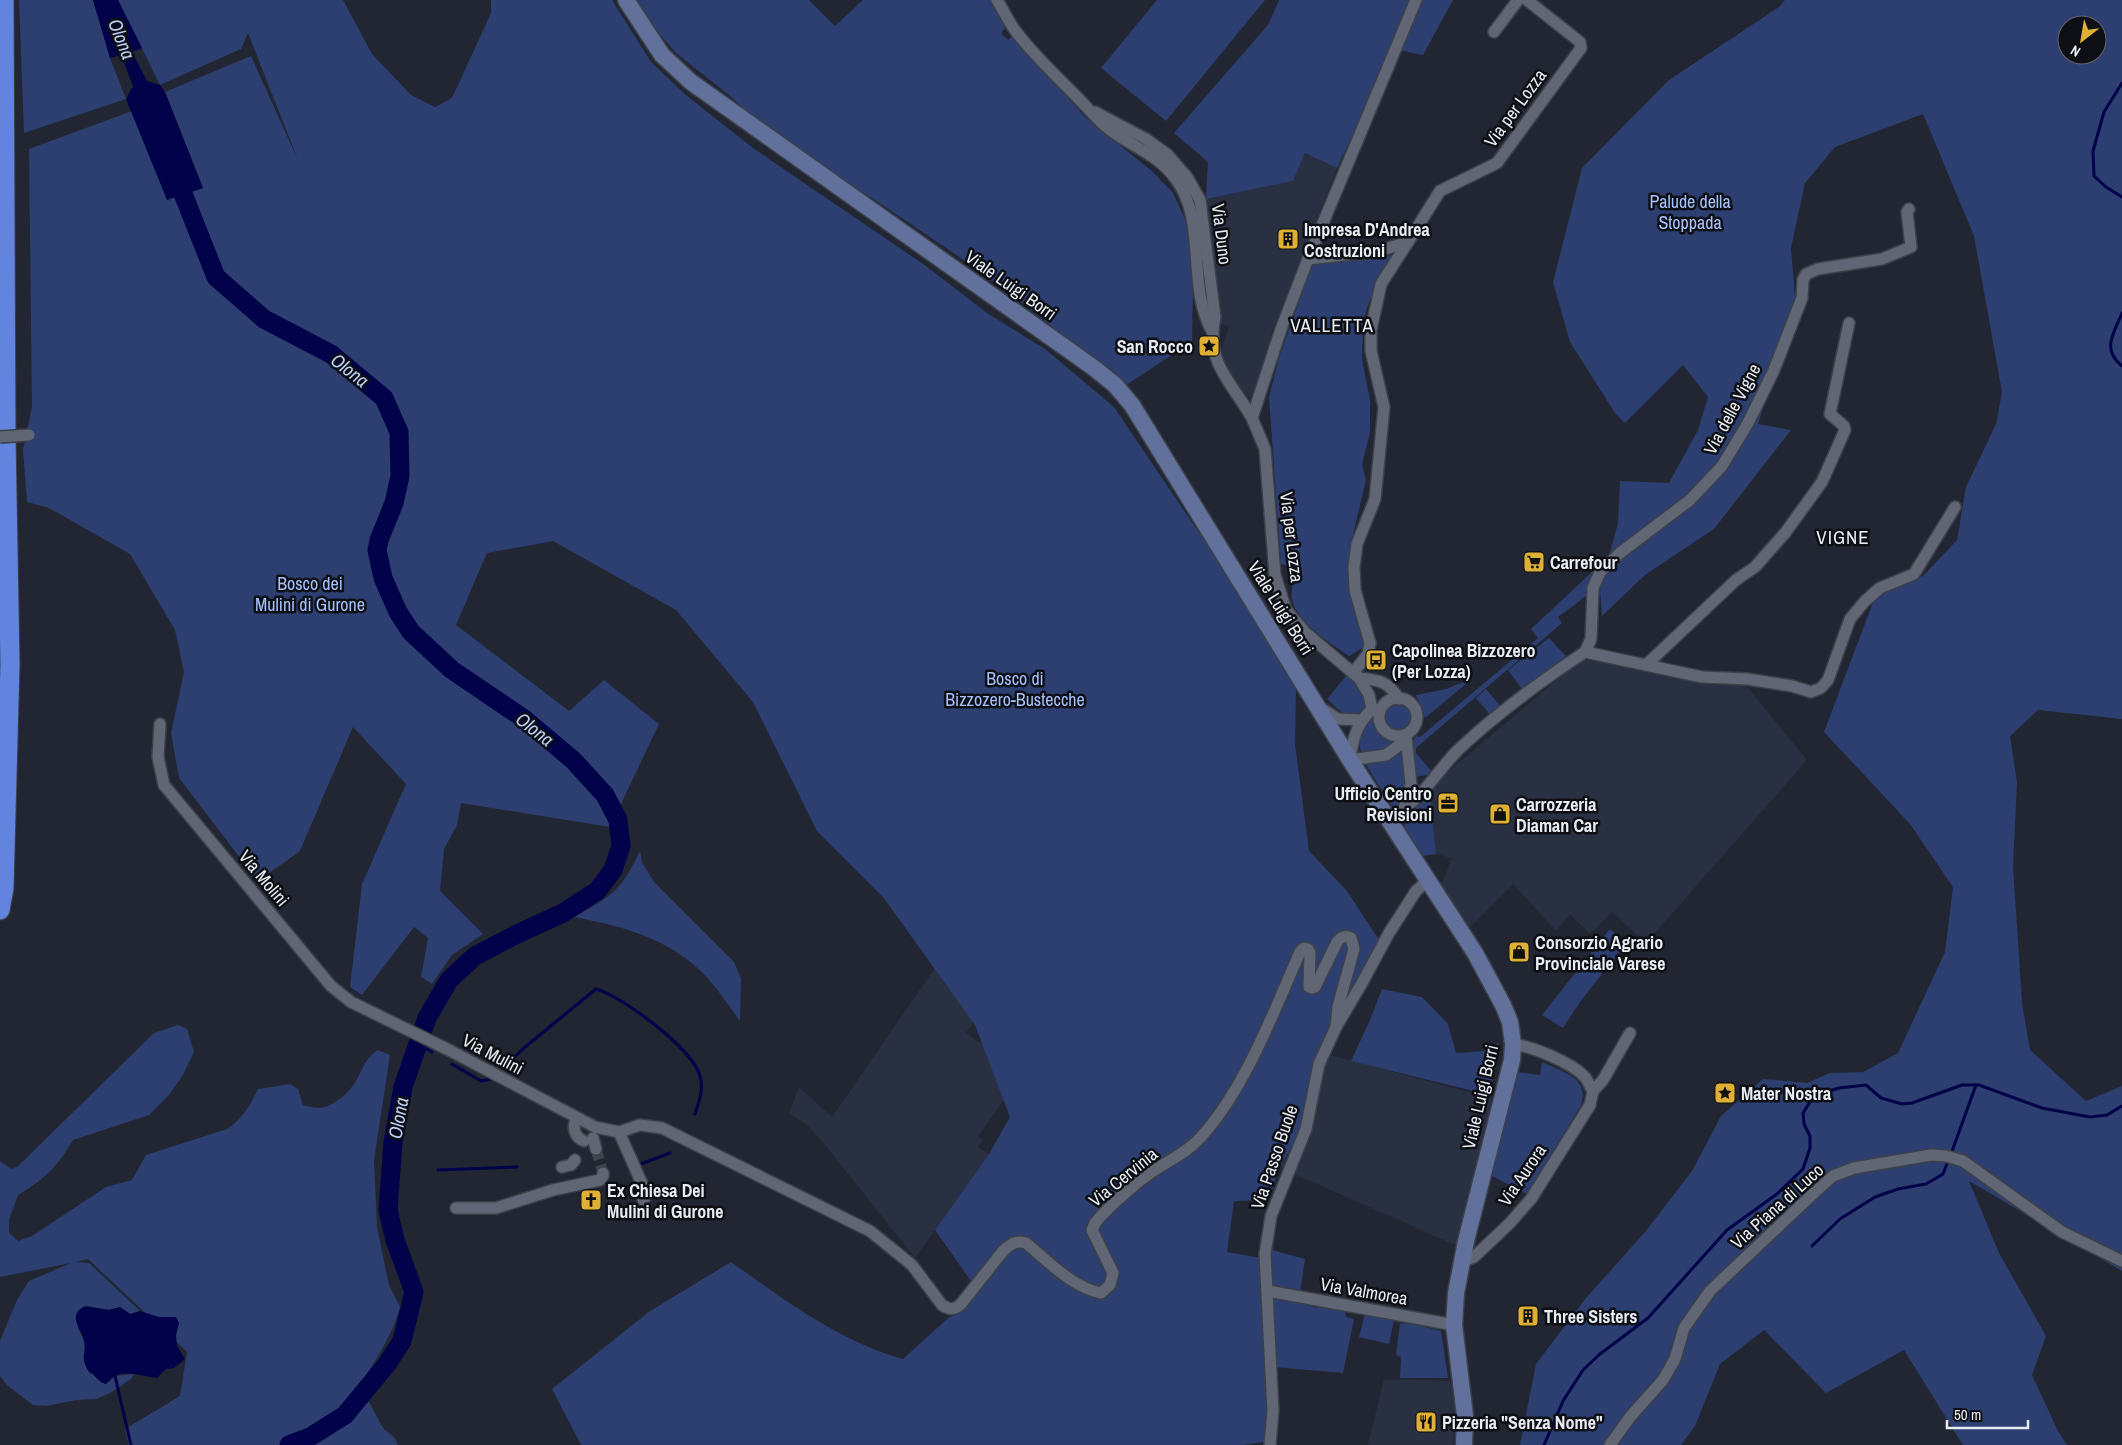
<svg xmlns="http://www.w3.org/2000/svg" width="2122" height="1445" font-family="'Archivo Narrow',sans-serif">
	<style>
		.built { fill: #293041 }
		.green { fill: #2c3f70; fill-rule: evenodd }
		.water { fill: #02024b }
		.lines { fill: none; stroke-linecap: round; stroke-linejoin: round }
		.stream { stroke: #02024b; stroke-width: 3 }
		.river { stroke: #02024b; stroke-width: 19 }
		.minor-tunnel { stroke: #3f444f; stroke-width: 11; stroke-dasharray: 11 5.5; stroke-linecap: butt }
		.minor-casing { stroke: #3c4049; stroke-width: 14 }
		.secondary-casing { stroke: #3c4049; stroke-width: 19 }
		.trunk-casing { stroke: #3c4049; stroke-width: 21 }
		.minor { stroke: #606673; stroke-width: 11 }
		.secondary { stroke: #61719b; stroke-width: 16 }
		.trunk { stroke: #6284de; stroke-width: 19 }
		.minor-bridge-casing { stroke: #3c4049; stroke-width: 14; stroke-linecap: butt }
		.minor-bridge { stroke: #606673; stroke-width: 11 }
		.labels { text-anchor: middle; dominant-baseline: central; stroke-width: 5; stroke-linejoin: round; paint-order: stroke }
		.street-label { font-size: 18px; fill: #e8ecf3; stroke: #0d0f14 }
		.park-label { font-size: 18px; fill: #a6c1fe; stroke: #0d0f14 }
		.poi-label { font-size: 18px; font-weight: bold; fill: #e8ecf3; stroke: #0d0f14; text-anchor: start }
		.water-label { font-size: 19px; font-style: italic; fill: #bed1fa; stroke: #0d0f14 }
		.neighbourhood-label { font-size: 19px; letter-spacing: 1px; fill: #e8ecf3; stroke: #0d0f14 }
	</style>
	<rect width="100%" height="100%" fill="#212632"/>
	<!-- built -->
	<g class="built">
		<polygon points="1305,153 1337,168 1271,334 1258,397 1250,398 1230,379 1219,356 1229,327 1217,322 1206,199 1293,181"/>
		<polygon points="1582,659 1667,672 1710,685 1744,683 1807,760 1646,943 1612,912 1590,934 1570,914 1556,931 1513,884 1468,929 1441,886 1452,858 1436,854 1430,795 1440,778"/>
		<polygon points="937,965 988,1000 966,1033 1024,1072 978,1136 983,1140 978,1147 989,1154 915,1258 826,1146 808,1126 789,1113 799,1087 832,1117"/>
		<polygon points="1326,1054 1491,1098 1491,1145 1464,1249 1279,1167 1302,1131"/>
		<polygon points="1384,1379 1450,1381 1456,1407 1453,1445 1368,1445"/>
	</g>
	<!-- green -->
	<g class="green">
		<polygon points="19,0 93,0 110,58 126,99 24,133"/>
		<path d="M 118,0 L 343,0 L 372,54 L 411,95 L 435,107 L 452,98 L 491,13 L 491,0 L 612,0 L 651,62 L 687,96 L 753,148 L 926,266 L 987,313 L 1045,349 L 1114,407 L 1275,645 L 1296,688 L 1295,744 L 1309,851 L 1347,891 L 1379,940 L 1326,1054 L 1302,1131 L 1279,1167 L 1269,1200 L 1234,1201 L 1227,1252 L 1261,1258 L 1269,1441 L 1242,1445 L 581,1445 L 552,1389 L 650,1311 L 731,1262 C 785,1300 839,1341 903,1359 L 948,1318 L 962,1311 L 978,1291 L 935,1230 L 989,1154 L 1010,1117 L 975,1025 L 883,897 L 817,831 L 753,702 L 676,610 L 553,541 L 487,553 L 456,625 L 569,711 L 604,680 L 659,724 L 610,827 L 461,803 L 457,825 L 444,849 L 440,891 L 483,934 L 452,955 L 432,984 L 421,977 L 428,938 L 414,927 L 362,995 L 350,987 L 362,884 L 406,784 L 353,727 L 300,851 L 258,881 L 179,778 L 171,733 L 184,672 L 175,630 L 130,554 L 49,508 L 27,502 L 23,450 L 32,407 L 29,149 L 132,111 L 167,199 L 203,188 L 165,92 L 251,56 L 298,160 L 248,33 L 241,49 L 160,85 Z"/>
		<polygon points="637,0 809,0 835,26 863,0 990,0 1006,27 1001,33 1008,40 1013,35 1085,117 1153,172 1173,193 1187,223 1193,286 1192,342 1126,385 1030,309 955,254 878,202 774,136 730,96 676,53 650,23"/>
		<polygon points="1157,0 1265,0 1166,121 1101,68"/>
		<polygon points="1279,0 1453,0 1423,55 1393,49 1337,168 1305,153 1293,181 1206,199 1208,162 1174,133 1268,25"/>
		<path d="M 1785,0 L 2122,0 L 2122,719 L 2038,710 L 2010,736 L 2017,782 L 2013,866 L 2022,1003 L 2030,1050 L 2086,1101 L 2122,1086 L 2122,1271 L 1969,1181 L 1999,1253 L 2046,1336 L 2032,1375 L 2058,1431 L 2067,1445 L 1963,1445 L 1904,1350 L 1826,1393 L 1764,1330 L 1720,1364 L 1695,1426 L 1681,1445 L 1520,1445 L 1536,1364 L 1586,1298 L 1645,1232 L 1692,1171 L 1721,1116 L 1763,1079 L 1807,1083 L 1830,1073 L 1863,1072 L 1898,1053 L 1945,952 L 1953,887 L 1910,824 L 1824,732 L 1875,597 L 1923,576 L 1957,540 L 1966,487 L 1996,424 L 2002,392 L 1974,236 L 1923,114 L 1835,147 L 1805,183 L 1791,248 L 1796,309 L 1758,424 L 1791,430 L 1714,529 L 1645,575 L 1602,616 L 1600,590 L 1618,523 L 1620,481 L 1669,483 L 1698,430 L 1708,397 L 1683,365 L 1625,423 L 1615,413 L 1570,342 L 1553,282 L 1582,168 L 1669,80 L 1779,7 ZM 2067,25 L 2097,25 L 2097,55 L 2067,55 Z"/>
		<path d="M 1396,255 L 1376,285 L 1367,308 L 1363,324 L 1362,359 L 1370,400 L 1370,432 L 1362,465 L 1366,480 L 1350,547 L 1351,590 L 1361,637 L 1364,643 L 1362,648 L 1349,656 C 1331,644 1296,622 1292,599 C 1290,591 1295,577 1296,568 L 1281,564 L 1269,397 L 1279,358 L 1313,262 Z"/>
		<polygon points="1594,570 1590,593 1558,617 1562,623 1416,748 1416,753 1434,774 1414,777 1411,745 1416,736 1420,737 1538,638 1531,629"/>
		<polygon points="1549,638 1566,656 1524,692 1508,670"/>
		<path d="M 1347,675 C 1357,685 1366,692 1367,707 C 1350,724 1341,712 1327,699 Z"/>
		<polygon points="1473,678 1425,718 1416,695 1446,689"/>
		<polygon points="1486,689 1503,709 1492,717 1476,698"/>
		<circle cx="1398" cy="717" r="14"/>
		<path d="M 1376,714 C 1379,729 1384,735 1399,740 C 1387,749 1378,757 1362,752 C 1354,739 1365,728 1373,716 Z"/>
		<path d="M 1401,750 C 1404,767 1412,800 1393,808 L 1365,763 L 1388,759 Z"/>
		<path d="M 1430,795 L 1436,854 L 1422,856 L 1404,828 C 1407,812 1417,804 1430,795 Z"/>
		<path d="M 640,851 L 642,862 L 654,882 L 734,962 L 741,978 L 740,1021 C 726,1002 713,981 694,965 C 661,936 616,925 574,917 C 612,896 621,891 640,851 Z"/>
		<polygon points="1610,929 1626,943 1580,1002 1563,1028 1542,1015"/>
		<polygon points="1382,989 1422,997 1448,1024 1456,1053 1484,1051 1487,1047 1499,1043 1490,1095 1351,1061 1370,1020"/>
		<path d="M 178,1025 L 187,1029 L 194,1052 L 183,1075 L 168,1096 L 149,1115 L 73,1140 C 56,1168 46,1178 18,1195 L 9,1220 L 9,1233 L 18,1241 L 32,1236 L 106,1187 L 132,1180 L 146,1155 L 227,1129 C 243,1119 250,1105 258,1089 L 290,1084 L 298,1089 L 303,1105 C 308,1106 314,1108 319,1108 C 333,1107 349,1093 356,1081 C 364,1067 364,1060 378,1050 L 390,1055 L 374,1160 L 377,1227 L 389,1285 L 400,1307 C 392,1336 376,1360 360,1385 L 383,1428 L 394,1437 L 398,1445 L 129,1445 L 125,1429 L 180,1396 L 187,1352 L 88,1259 L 75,1262 L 89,1263 L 140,1311 L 130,1314 L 120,1307 L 109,1310 L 98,1309 L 78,1328 L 85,1343 L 89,1372 C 96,1375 98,1382 106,1384 L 115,1376 L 134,1374 L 131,1379 L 110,1393 L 96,1399 L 76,1400 L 47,1406 L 33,1405 L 7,1385 L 0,1376 L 0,1341 L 17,1300 L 29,1281 L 71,1263 L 0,1277 L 0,1161 L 11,1169 L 17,1167 L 154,1033 Z"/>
		<path d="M 1542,1062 C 1562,1072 1590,1077 1581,1105 L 1527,1194 L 1490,1175 L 1516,1072 L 1540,1075 Z"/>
		<polygon points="1272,1250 1305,1259 1300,1293 1272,1286"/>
		<polygon points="1276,1297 1306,1302 1306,1305 1317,1308 1319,1305 1345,1310 1346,1317 1354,1319 1343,1373 1274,1367 1272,1301"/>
		<polygon points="1365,1314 1394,1320 1389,1344 1359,1337"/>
		<polygon points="1408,1323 1441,1331 1448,1378 1400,1378 1401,1357 1396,1355 1400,1324"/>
	</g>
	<!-- water -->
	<g class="water">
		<polygon points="93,0 118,0 142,48 132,52 147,81 160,85 165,92 203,188 167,200 126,99 133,86 121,55 110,58"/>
		<path d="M 86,1306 L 109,1310 L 120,1307 L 130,1314 L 140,1311 L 159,1317 L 176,1317 L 179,1323 L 176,1335 L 177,1346 L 185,1359 L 174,1368 L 166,1369 L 157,1378 C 146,1377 127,1370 115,1376 C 112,1377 109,1382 106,1384 C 98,1382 96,1375 89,1372 C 79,1356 87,1354 84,1340 C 81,1328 66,1314 86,1306 Z"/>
	</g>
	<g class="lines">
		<!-- stream -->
		<g class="stream">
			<polyline points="2122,83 2104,112 2093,151 2094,176 2106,187 2122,197"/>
			<path d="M 2122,313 C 2114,333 2101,349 2122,366"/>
			<polyline points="418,1044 432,1052"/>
			<polyline points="452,1064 481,1081 491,1079"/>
			<path d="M 503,1068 L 525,1047 L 596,989 C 622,996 693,1049 700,1076 C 704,1089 699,1101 695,1114"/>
			<polyline points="1951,1154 1976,1085"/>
			<polyline points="638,1165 670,1153"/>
			<polyline points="438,1170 517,1167"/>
			<polyline points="1812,1246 1840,1219 1875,1197 1898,1189 1926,1184 1943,1174 1948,1161"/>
			<polyline points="115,1376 131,1445"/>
			<polyline points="1544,1445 1563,1401 1583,1370 1600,1354 1648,1318 1727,1230 1777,1194 1803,1169 1810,1148 1810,1136 1804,1124 1803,1113 1810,1102 1820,1094 1839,1088 1866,1085 1881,1098 1902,1104 1912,1103 1962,1085 1979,1085 2042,1108 2090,1117 2107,1115 2122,1106"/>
		</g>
		<!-- river -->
		<polyline class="river" points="174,171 216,277 264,319 331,354 384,398 399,432 400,476 394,503 379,540 377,550 383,578 398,612 411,632 452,670 523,718 573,760 605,795 618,820 621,846 613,870 597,891 563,913 515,935 475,956 449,980 427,1018 403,1087 393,1142 388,1210 395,1240 414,1292 402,1341 387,1364 345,1415 310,1437 289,1445"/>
		<!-- minor-tunnel -->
		<polyline class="minor-tunnel" points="596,1149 603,1173"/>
		<!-- minor casing -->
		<g class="minor-casing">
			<g id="minor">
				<path d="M 997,0 C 1004,11 1009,23 1017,33 C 1034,55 1056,76 1076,96 C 1086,106 1095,117 1105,126 C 1127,145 1157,153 1175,178 C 1208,221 1186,285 1212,331"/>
				<polyline points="1494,32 1518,0"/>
				<path d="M 1095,112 L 1146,139 L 1168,155 L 1187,177 L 1200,200 L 1215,317 C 1205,364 1232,382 1252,418"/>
				<polyline points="1308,259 1379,251 1408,242 1440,191 1497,163 1581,48 1580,42 1527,0"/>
				<polyline points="1585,652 1702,677 1747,679 1792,686 1811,692 1821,688 1828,680 1850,619 1865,601 1880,588 1914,574 1955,507"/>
				<polyline points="1646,665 1736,580 1755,567 1785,533 1822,482 1845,430 1844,426 1830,414 1849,323"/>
				<polyline points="1353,673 1368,654 1370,643 1355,590 1354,567 1357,544 1375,499 1384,407 1371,351 1371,330 1381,284 1408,242"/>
				<path d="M 1359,678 C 1379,680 1388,681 1399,699"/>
				<circle cx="1398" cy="717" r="19"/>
				<polyline points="1321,708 1338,719 1360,720"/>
				<polyline points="1372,709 1369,695 1359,678 1306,633 1286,610 1275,575 1265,449 1252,418 1281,329 1308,259 1416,0"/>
				<path d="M 1372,709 C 1356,725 1353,738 1350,760 L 1386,755 L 1406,740"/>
				<path d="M 160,724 L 158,757 L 164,785 L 331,986 L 351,1002 L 447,1049 L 595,1127 L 619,1132 L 640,1125 L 662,1128 L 870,1231 L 912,1265 L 942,1305 C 950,1310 954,1310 961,1304 L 1003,1251 C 1011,1244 1015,1240 1026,1243 C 1049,1262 1072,1287 1101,1293 L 1110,1285 L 1113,1273 L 1092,1230 L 1095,1223 C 1108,1207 1141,1178 1158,1168 C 1173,1158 1189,1151 1201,1137 C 1245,1089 1274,1011 1300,952 L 1304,948 L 1308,949 L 1310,953 L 1309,987 L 1312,988 L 1315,987 L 1337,942 C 1341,937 1345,935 1351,938 L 1354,949 L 1338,1007 L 1336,1027"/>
				<path d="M 1404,808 C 1426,793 1439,769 1458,750 C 1496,714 1541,681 1585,652 L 1591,639 L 1593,588 L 1600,572 L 1620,553 L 1690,500 L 1722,466 L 1748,423 L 1774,370 L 1802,298 L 1803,280 L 1806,274 L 1818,269 L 1882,259 L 1911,247 L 1907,212 L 1909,209"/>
				<polyline points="1391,824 1404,808 1411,784 1406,735"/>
				<polyline points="1593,1091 1603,1080 1630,1033"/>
				<path d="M 577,1118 C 572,1127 574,1137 584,1141"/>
				<polyline points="619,1132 647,1195 643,1200"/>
				<polyline points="593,1138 596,1149"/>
				<polyline points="562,1167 571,1165 575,1160"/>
				<polyline points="456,1208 496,1208 553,1190 600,1180 603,1176 603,1173"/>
				<path d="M 1462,1262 L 1474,1257 L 1510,1223 L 1531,1199 L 1590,1105 L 1593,1091 C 1590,1087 1588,1081 1585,1077 C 1571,1062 1533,1047 1513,1044"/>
				<polyline points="1268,1291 1454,1325"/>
				<polyline points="1270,1445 1273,1411 1265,1254 1271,1216 1306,1129 1319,1064 1336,1027 1362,983 1389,933 1416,891 1428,880"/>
				<polyline points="1610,1445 1630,1417 1663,1380 1675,1359 1684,1328 1710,1291 1816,1191 1833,1176 1854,1168 1931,1155 1946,1156 1963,1161 2062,1232 2122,1261"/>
			</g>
		</g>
		<!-- secondary casing -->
		<g class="secondary-casing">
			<polyline id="secondary" points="626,0 662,55 691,82 1094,368 1115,385 1132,405 1350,760 1475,953 1503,1005 1510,1022 1513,1044 1512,1060 1466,1241 1456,1293 1454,1325 1465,1416 1464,1445"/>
		</g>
		<!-- trunk casing -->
		<g class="trunk-casing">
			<polyline id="trunk" points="0,910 4,888 10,664 6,437 4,0"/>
		</g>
		<!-- minor -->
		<use href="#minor" class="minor"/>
		<!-- secondary -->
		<use href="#secondary" class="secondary"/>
		<!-- trunk -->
		<use href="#trunk" class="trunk"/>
		<!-- minor-bridge casing -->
		<g class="minor-bridge-casing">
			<polyline id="minor-bridge" points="0,437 29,435"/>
		</g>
		<!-- minor-bridge -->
		<use href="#minor-bridge" class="minor-bridge"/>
	</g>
	<!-- icons -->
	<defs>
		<g id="building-square" transform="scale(1.125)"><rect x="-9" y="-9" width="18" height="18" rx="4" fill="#e0b034" stroke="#0d0f14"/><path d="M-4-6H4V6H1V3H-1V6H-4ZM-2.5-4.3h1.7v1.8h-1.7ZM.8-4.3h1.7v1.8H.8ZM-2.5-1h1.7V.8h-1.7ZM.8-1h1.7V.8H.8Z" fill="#111"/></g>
		<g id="sight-square" transform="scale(1.125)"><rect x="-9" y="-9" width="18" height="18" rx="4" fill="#e0b034" stroke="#0d0f14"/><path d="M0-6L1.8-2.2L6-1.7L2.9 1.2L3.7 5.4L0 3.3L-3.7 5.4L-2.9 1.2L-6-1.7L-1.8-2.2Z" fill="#111"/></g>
		<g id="supermarket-square" transform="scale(1.125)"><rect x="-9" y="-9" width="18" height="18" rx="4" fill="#e0b034" stroke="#0d0f14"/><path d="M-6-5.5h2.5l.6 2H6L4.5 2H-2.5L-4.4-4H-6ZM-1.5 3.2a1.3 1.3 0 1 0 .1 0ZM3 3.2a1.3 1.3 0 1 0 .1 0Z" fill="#111"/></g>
		<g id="bus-square" transform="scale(1.125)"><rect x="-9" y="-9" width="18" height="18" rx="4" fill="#e0b034" stroke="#0d0f14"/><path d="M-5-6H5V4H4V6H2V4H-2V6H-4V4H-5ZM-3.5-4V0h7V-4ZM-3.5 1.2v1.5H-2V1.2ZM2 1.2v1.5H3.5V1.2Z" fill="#111"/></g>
		<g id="office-square" transform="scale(1.125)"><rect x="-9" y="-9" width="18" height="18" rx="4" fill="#e0b034" stroke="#0d0f14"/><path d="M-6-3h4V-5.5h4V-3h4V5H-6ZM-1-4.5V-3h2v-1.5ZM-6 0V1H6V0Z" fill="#111"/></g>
		<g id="shop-square" transform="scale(1.125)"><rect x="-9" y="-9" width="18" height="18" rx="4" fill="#e0b034" stroke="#0d0f14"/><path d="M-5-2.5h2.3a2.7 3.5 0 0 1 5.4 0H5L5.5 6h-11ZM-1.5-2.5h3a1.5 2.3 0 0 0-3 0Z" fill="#111"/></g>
		<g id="church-square" transform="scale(1.125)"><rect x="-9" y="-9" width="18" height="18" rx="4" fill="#e0b034" stroke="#0d0f14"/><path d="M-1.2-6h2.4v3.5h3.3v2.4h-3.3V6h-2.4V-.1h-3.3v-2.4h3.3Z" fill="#111"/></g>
		<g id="restaurant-square" transform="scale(1.125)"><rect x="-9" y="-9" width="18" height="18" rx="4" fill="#e0b034" stroke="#0d0f14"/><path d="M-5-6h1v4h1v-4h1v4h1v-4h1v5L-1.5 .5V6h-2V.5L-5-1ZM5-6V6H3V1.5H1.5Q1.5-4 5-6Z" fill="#111"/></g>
	</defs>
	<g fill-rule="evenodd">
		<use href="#building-square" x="1288" y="239"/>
		<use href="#sight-square" x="1209" y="346"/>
		<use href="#supermarket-square" x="1534" y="562"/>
		<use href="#bus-square" x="1376" y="660"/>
		<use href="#office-square" x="1448" y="803"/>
		<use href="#shop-square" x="1500" y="814"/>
		<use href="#shop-square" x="1519" y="952"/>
		<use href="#sight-square" x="1725" y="1093"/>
		<use href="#church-square" x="591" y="1200"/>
		<use href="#building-square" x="1528" y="1316"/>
		<use href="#restaurant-square" x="1426" y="1422"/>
	</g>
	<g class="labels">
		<!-- street labels -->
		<g class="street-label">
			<text transform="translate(1515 108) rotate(-54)">Via per Lozza</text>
			<text transform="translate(1222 234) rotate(83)">Via Duno</text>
			<text transform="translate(1011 285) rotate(35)">Viale Luigi Borri</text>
			<text transform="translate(1732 409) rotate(-62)">Via delle Vigne</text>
			<text transform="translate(1292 537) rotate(83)">Via per Lozza</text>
			<text transform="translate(1281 608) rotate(58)">Viale Luigi Borri</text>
			<text transform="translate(264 878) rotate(50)">Via Molini</text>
			<text transform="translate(493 1054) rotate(28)">Via Mulini</text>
			<text transform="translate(1480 1097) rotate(-77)">Viale Luigi Borri</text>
			<text transform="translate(1274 1157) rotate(-71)">Via Passo Buole</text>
			<text transform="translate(1522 1175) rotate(-56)">Via Aurora</text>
			<text transform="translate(1123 1177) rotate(-39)">Via Cervinia</text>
			<text transform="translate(1777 1206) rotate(-42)">Via Piana di Luco</text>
			<text transform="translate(1364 1291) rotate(10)">Via Valmorea</text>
		</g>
		<!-- park labels -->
		<g class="park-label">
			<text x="1690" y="201">Palude della<tspan x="1690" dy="21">Stoppada</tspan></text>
			<text x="310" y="583">Bosco dei<tspan x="310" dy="21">Mulini di Gurone</tspan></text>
			<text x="1015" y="678">Bosco di<tspan x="1015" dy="21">Bizzozero-Bustecche</tspan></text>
		</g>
		<!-- poi labels -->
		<g class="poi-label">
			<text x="1304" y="229">Impresa D'Andrea<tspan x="1304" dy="21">Costruzioni</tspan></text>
			<text x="1193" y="346" text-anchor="end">San Rocco</text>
			<text x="1550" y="562">Carrefour</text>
			<text x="1392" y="650">Capolinea Bizzozero<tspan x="1392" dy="21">(Per Lozza)</tspan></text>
			<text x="1432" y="793" text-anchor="end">Ufficio Centro<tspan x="1432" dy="21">Revisioni</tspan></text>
			<text x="1516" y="804">Carrozzeria<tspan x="1516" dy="21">Diaman Car</tspan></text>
			<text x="1535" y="942">Consorzio Agrario<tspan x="1535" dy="21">Provinciale Varese</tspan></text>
			<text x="1741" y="1093">Mater Nostra</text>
			<text x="607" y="1190">Ex Chiesa Dei<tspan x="607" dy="21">Mulini di Gurone</tspan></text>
			<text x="1544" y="1316">Three Sisters</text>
			<text x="1442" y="1422">Pizzeria "Senza Nome"</text>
		</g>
		<!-- water labels -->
		<g class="water-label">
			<text transform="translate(122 39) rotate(68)">Olona</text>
			<text transform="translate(350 370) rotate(38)">Olona</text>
			<text transform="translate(535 729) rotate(38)">Olona</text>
			<text transform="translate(398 1118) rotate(-80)">Olona</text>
		</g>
		<!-- neighbourhood labels -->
		<g class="neighbourhood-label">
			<text x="1332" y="325">VALLETTA</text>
			<text x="1843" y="537">VIGNE</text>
		</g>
	</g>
	<!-- north arrow -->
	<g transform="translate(2082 40) rotate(211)"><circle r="24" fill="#0d0f14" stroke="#65676d"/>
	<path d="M0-4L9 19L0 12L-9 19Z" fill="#e0b034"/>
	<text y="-8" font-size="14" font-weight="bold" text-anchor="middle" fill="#e8ecf3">N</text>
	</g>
	<!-- scale -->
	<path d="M1947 1420v8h81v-8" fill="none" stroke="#e8ecf3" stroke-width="2.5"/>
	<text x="1954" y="1420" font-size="15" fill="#e8ecf3" stroke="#0d0f14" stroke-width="4" paint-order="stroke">50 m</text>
</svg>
